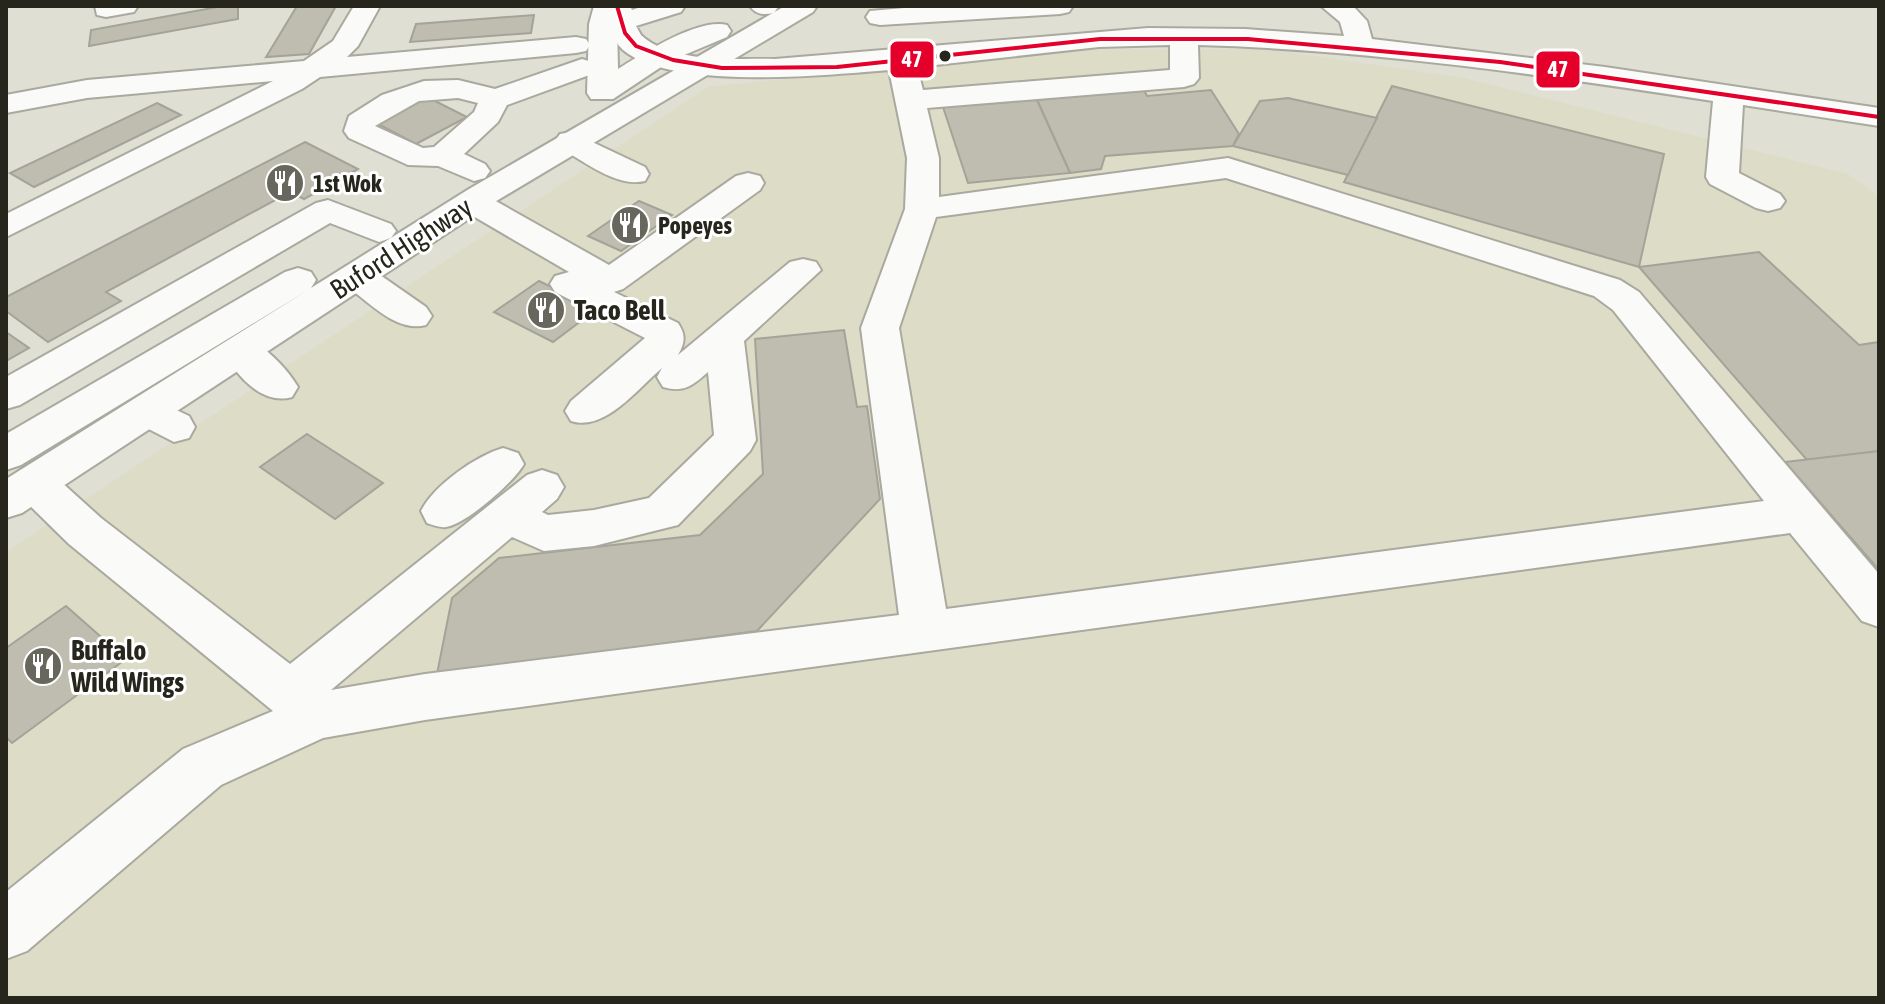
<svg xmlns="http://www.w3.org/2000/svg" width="1885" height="1004" font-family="'Asap Condensed',sans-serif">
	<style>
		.built { fill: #dddcc6 }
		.building { fill: #bebdaf; stroke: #a3a399; stroke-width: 2 }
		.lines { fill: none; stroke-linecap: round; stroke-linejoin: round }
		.minor-casing { stroke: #aaa99f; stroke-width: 4 }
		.major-casing { stroke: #aaa99f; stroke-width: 4 }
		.minor { fill: #fafaf8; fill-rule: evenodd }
		.major { fill: #fafaf8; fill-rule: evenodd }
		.bus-1-casing { stroke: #fff; stroke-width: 8 }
		.bus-1 { stroke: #e4002b; stroke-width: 4 }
		.bus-dot { fill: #27261d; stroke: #fff; stroke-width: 3 }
		.labels { text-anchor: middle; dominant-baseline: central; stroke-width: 6; stroke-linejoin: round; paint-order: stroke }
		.far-poi-label { font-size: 24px; font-weight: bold; fill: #27261d; stroke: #fff; text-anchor: start }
		.street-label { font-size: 28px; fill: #27261d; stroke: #fff }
		.poi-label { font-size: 28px; font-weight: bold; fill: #27261d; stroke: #fff; text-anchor: start }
		.line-badge { stroke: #fff; stroke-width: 3 }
		.badge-label { font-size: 22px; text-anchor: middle; font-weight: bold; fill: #fff }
	</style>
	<rect width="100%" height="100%" fill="#dfdfd3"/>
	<!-- built -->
	<polygon class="built" points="1266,49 1463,78 1848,174 1879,197 1879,998 6,998 6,552 708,87 1075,50"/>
	<!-- building -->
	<g class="building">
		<polygon points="223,6 238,6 238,19 89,46 91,30"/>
		<polygon points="297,6 336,6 309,54 266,57"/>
		<polygon points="534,15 531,33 410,42 416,24"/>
		<polygon points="1392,86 1664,154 1639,267 1344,182"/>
		<polygon points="1144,90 1147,96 1211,90 1239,134 1233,146 1105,156 1101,169 1070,173 1037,100"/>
		<polygon points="425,96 467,117 416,144 374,122"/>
		<polygon points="1288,98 1377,118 1348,175 1233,146 1260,101"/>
		<polygon points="1037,100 1070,173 968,183 943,107"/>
		<polygon points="157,103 181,115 34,187 10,173"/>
		<polygon points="305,142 358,169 304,199 290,192 106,292 121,301 48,342 6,311 6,297"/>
		<polygon points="639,201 672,215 621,251 588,236"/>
		<polygon points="1759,252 1859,345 1879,342 1879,451 1807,460 1639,267"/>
		<polygon points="539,281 597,309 553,342 494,312"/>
		<polygon points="844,330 857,407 867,406 880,499 757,631 437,674 452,598 499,558 700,535 763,474 755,339"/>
		<polygon points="6,332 29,348 6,361"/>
		<polygon points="307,434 383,483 335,519 260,467"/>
		<polygon points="1879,451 1879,570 1785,462"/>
		<polygon points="66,606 126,659 12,743 6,737 6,648"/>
	</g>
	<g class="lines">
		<!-- minor casing -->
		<g class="minor-casing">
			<g id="minor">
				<polygon points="95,6 138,6 134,12 106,17 97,15"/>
				<polygon points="354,6 380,6 358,46 347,57 576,37 586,39 590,45 586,51 576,53 320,77 302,89 6,237 6,214 273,81 87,98 6,113 6,95 87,80 304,61 333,41"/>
				<path d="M 604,6 L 630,6 L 632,10 L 644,6 L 685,6 L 681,12 L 636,26 L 641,35 C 672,64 735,58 775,59 L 1148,28 L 1245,29 L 1344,36 L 1340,22 L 1321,6 L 1353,6 L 1367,21 L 1372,39 L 1605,67 L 1879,108 L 1879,126 L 1743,105 L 1739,173 L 1780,194 L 1785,201 L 1780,208 L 1768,211 L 1756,208 L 1710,184 L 1706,177 L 1713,101 C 1543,75 1371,50 1198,45 L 1199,78 L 1194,84 L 1184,87 L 927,108 L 939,158 L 939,197 L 1228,158 L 1620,280 L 1639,292 L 1879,574 L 1879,627 L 1862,621 L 1790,533 L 425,720 L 323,738 L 221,785 L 27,951 L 6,959 L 6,892 L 183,749 L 273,711 L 69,544 L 19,495 L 12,483 L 19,471 L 34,466 L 49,471 L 101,518 L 290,664 L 527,475 L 542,470 L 557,475 L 564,487 L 557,499 L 542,512 L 548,515 L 594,510 L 649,498 L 714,435 L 708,372 C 692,386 684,393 663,387 L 657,377 L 662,368 C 637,389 605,432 571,421 L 565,411 L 571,401 L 645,338 L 555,292 L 550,284 L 555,276 L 569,272 L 461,209 L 456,202 L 461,195 L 473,192 L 485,195 L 609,265 L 736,176 L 748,173 L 760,176 L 764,183 L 760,190 L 623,289 L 614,292 L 678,323 C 686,335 685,343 678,355 L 790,262 L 803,259 L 816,262 L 821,270 L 744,341 L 756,440 L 750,451 L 678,525 L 594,546 L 544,551 L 512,537 L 331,690 L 425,674 L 899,615 L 861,328 L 905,209 L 907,158 L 889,70 C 828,75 672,91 623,50 C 611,39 607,21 604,6 ZM 1170,45 L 1170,70 L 923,90 L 917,67 L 1099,47 ZM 1226,178 L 1594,296 L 1613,310 L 1764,501 L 946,609 L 899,328 L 936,217 Z"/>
				<path d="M 750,6 L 778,6 L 778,7 L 774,13 C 764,15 756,15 750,6 Z"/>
				<polygon points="927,6 1073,6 1069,12 1060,14 880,25 870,23 866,17 870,11"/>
				<path d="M 582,59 L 592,62 L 596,68 L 592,74 L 507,105 L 498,122 L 464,154 L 485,164 L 490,171 L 485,178 L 474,181 L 438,166 L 408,165 L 349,138 L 344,131 L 349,116 L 382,95 L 424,81 L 458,80 L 495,89 ZM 458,98 L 478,103 L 474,112 L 434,147 L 423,148 L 375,126 L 419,101 Z"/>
				<path d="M 571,132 L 645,167 L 649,174 L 645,181 C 617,188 584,161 560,148 L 555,141 L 560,134 Z"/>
				<polygon points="328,200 391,224 396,231 391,238 379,242 330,223 20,405 6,409 6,377 316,203"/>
				<path d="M 357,264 L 370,268 L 426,307 L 432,316 L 426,325 C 396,333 368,301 344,284 L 339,276 L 344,268 Z"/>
				<path d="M 241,337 C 263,343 286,367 298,387 L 292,397 C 262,406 236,375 222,350 L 227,341 Z"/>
				<polygon points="147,396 189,416 195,427 189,438 174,442 133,421 127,411 133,401"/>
				<path d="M 503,448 L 518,453 L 524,464 C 515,481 465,525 446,527 C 440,528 433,525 427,523 L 421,511 C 434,485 476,456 503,448 Z"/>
			</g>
		</g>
		<!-- major casing -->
		<g class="major-casing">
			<g id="major">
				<path d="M 594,6 L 620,6 L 617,24 L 618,69 C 642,54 698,18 727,25 L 731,31 L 727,37 L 670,61 L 613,99 L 591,99 L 587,93 L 589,24 Z"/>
				<polygon points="785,6 817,6 813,12 493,203 22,513 6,518 6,479 308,290 21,465 6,470 6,434 285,272 298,268 311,272 316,280 311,288 469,189"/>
			</g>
		</g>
		<!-- minor -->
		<use href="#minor" class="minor"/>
		<!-- major -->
		<use href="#major" class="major"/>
		<!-- bus-1 casing -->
		<g class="bus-1-casing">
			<polyline id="bus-1" points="617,6 625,33 636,46 673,60 722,68 837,67 1100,39 1248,39 1500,62 1879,117"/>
		</g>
		<!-- bus-1 -->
		<use href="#bus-1" class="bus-1"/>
	</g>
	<!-- icons -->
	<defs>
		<g id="restaurant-disc" transform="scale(2)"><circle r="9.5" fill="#67675d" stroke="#fff"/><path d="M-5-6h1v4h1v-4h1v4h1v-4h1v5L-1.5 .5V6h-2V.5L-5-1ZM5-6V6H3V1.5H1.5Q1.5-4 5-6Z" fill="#fff"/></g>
	</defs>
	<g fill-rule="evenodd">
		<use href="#restaurant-disc" x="285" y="183"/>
		<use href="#restaurant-disc" x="630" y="225"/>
		<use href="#restaurant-disc" x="546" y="310"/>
		<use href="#restaurant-disc" x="43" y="666"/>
	</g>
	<!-- markers -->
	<circle class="bus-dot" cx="945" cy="56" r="7"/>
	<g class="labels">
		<!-- far-poi labels -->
		<g class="far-poi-label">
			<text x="313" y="183">1st Wok</text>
			<text x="658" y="225">Popeyes</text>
		</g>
		<!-- street labels -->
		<g class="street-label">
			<text transform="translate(401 248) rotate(-33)">Buford Highway</text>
		</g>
		<!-- poi labels -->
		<g class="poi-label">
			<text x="574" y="310">Taco Bell</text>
			<text x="71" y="650">Buffalo<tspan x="71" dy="32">Wild Wings</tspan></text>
		</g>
	</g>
	<g class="line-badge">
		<rect x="889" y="40" width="46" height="39" rx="8" fill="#e4002b"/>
		<rect x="1535" y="50" width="46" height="39" rx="8" fill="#e4002b"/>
	</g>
	<g class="badge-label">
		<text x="912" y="67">47</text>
		<text x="1558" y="77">47</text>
	</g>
	<!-- border -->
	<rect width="1885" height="1004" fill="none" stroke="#27261d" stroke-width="16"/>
</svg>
